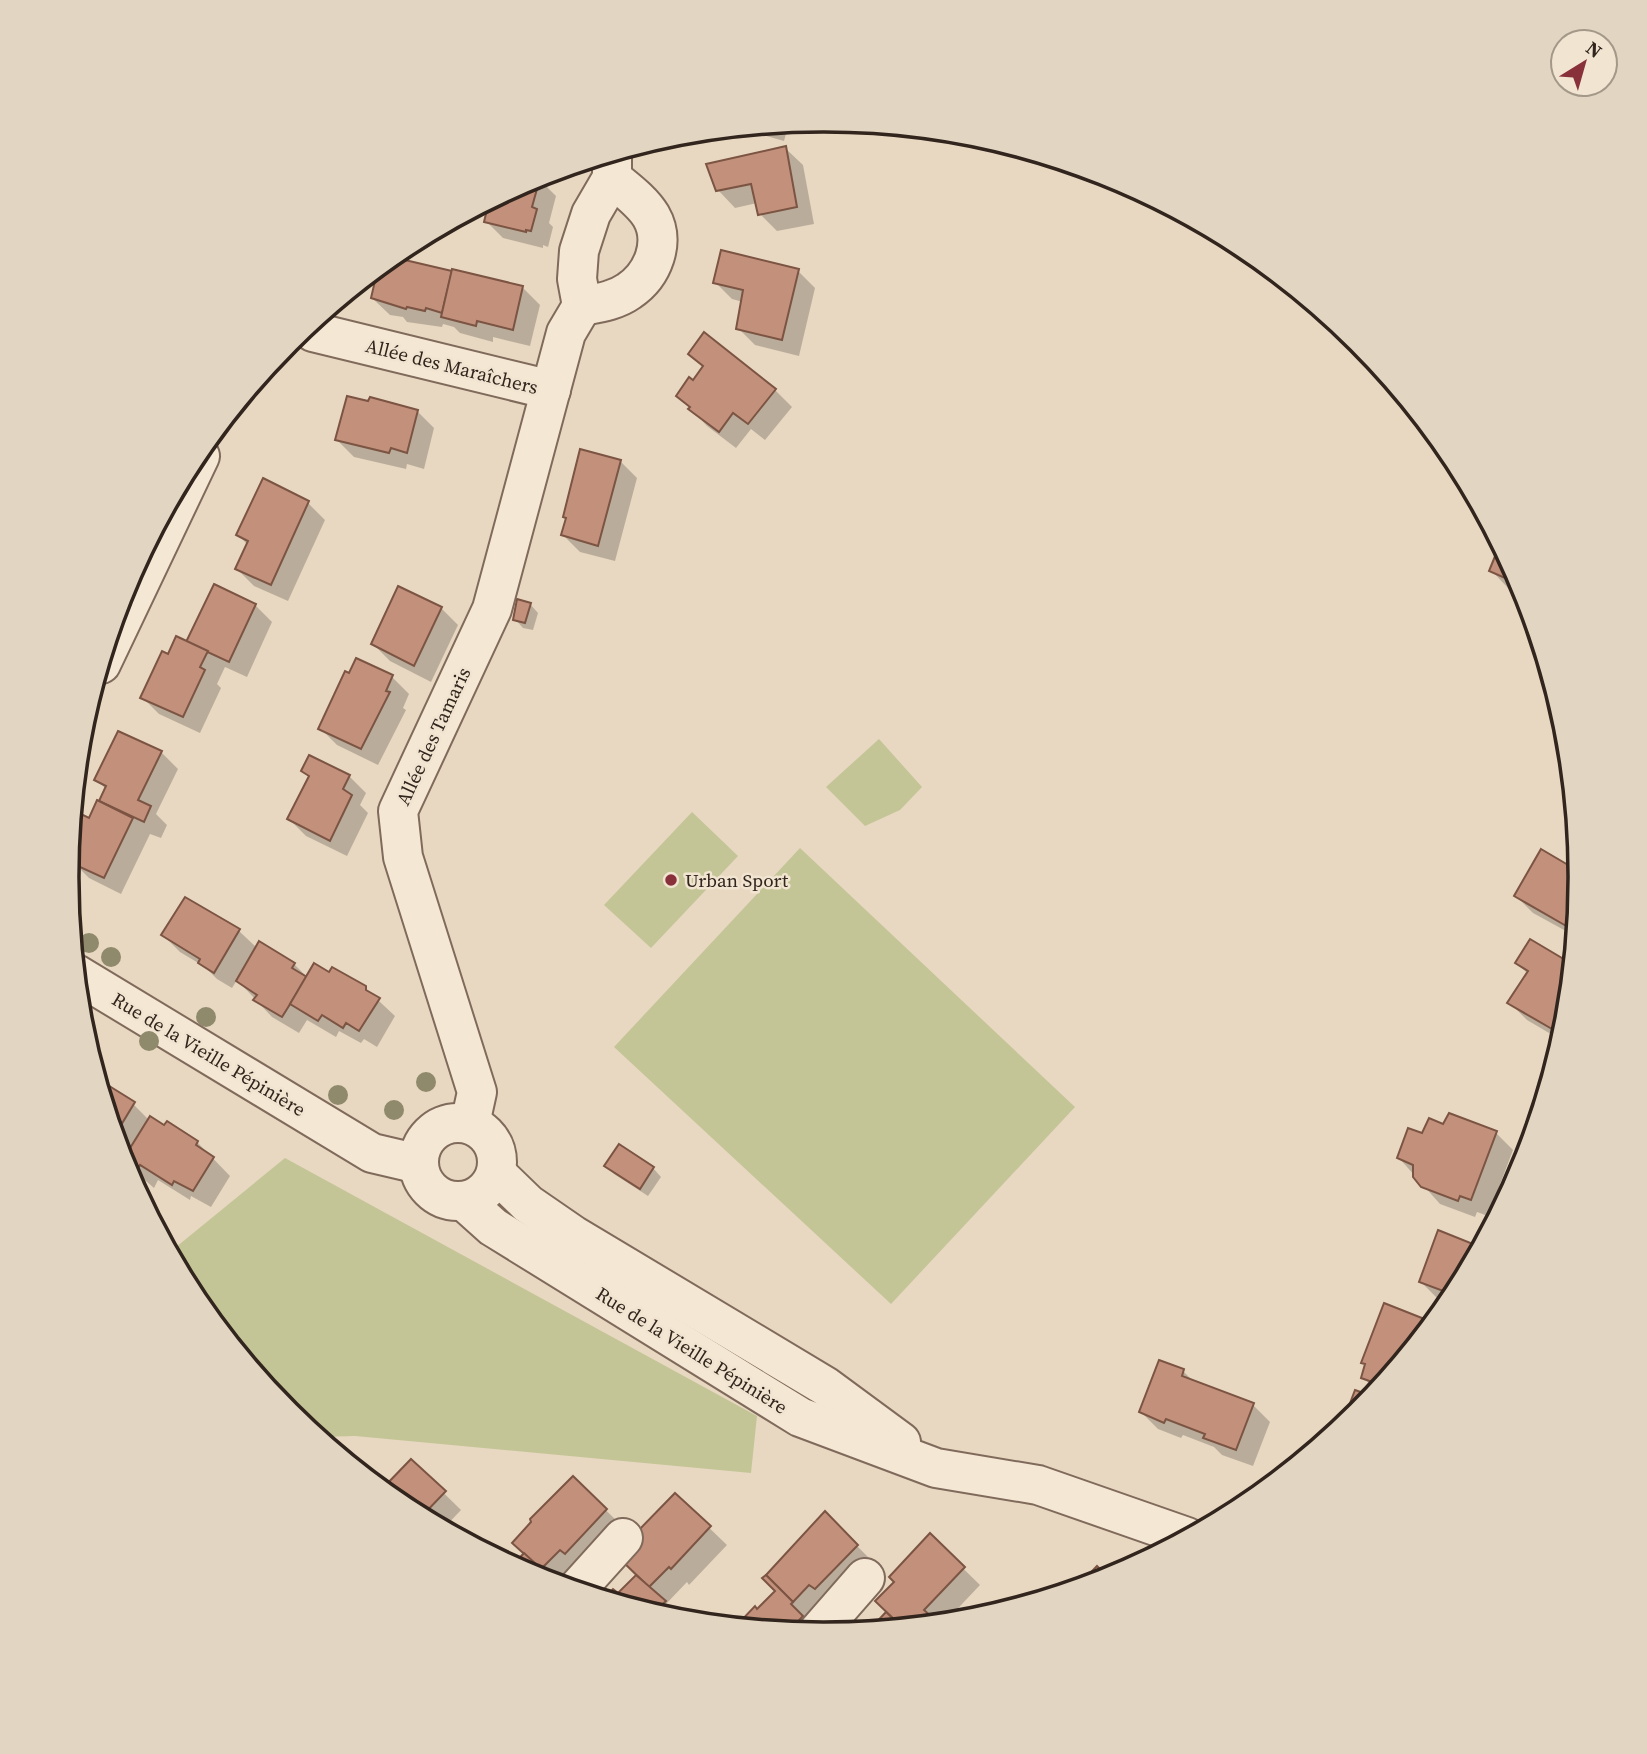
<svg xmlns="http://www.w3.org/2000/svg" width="1647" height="1754" font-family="'Source Serif 4',serif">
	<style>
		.green { fill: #c4c597 }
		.shadow { fill: #0003 }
		.building { fill: #c3917b; stroke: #7c5443; stroke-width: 2 }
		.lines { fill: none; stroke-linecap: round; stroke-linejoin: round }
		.minor-casing { stroke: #806a5b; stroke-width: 42 }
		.minor { stroke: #f4e7d3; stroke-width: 38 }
		.tree { fill: #8f8a6c }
		.poi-dot { fill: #88313b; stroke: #f1e4d0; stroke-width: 2.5 }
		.labels { text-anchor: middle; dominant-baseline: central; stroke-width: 5; stroke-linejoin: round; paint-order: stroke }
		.street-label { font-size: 19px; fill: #31251d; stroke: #f1e4d0 }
		.poi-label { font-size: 19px; fill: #31251d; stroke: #f1e4d0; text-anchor: start }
		.rim { fill: none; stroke: #31251d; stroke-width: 3.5 }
	</style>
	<rect width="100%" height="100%" fill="#e8d8c1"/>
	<!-- green -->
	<g class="green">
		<polygon points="879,739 922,787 900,810 865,826 826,787"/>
		<polygon points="692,812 738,856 651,948 604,905"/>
		<polygon points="800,848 1075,1107 891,1304 614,1047"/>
		<polygon points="285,1158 757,1416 751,1473 355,1436 319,1437 288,1412 194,1297 170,1252"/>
	</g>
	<!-- shadow -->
	<g class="shadow">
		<polygon points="789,123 784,141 739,128"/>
		<polygon points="785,148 803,165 814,224 777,231 760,214 757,203 735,208 718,190"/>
		<polygon points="548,173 546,186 556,196 549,223 553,227 548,247 543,245 543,248 503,238 486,221 534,177"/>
		<polygon points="390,258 523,288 540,305 530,346 493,337 493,342 460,333 454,327 443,324 442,327 407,322 403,317 390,315 372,298 380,266"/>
		<polygon points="798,271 815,288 799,356 755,345 738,328 743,302 732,299 715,282"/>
		<polygon points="690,354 775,390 792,407 765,440 751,429 736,448 707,426 678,395 694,383 704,368"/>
		<polygon points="417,411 434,428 424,469 407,464 406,469 354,457 337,440"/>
		<polygon points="620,461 637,478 615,561 580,552 563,535 567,519 565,517"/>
		<polygon points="308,503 325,520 288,601 254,586 237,569 248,545 238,535"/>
		<polygon points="1501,546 1523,588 1525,595 1508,588 1491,570"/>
		<polygon points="530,604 538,613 533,630 523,628 515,619"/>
		<polygon points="255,605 272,622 247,677 225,667 217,684 221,688 200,733 159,714 142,697 169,656"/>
		<polygon points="441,608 458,625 431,682 390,661 373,644"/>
		<polygon points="392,677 409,694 403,708 406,710 378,765 337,745 320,728"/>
		<polygon points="161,752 178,769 156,814 167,825 161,838 150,834 121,894 89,878 72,861 75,854 69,849 90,820 106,789 96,779"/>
		<polygon points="303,770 349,776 366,793 360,805 368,813 347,856 306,836 289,819 310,778"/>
		<polygon points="1542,852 1580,874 1575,936 1533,913 1516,896"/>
		<polygon points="186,900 239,931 257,948 260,944 294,964 308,978 330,974 365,988 395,1016 377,1047 364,1039 361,1043 339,1031 336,1037 307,1020 299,1033 272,1017 237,980 232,988 217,979 205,967 180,952 163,935"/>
		<polygon points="1517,963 1572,966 1566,1025 1561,1040 1527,1020 1510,1003 1528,974"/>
		<polygon points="98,1082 133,1104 149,1120 197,1142 230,1176 211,1207 191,1196 190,1200 158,1180 154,1188 124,1162"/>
		<polygon points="1444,1126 1496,1133 1513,1150 1488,1216 1477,1212 1475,1217 1440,1204 1399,1158 1423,1135"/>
		<polygon points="619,1146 653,1168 661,1177 648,1196 614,1174 606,1166"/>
		<polygon points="1477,1247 1479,1249 1449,1303 1438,1299 1421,1282"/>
		<polygon points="1431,1323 1376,1391 1363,1377 1367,1366 1363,1362"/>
		<polygon points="1183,1371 1194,1382 1253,1405 1270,1422 1253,1466 1222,1455 1214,1447 1183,1435 1181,1438 1158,1429 1141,1412"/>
		<polygon points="411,1461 461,1510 444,1528 403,1506 383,1490"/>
		<polygon points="573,1478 623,1527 559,1584 533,1576 514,1566 526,1554"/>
		<polygon points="675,1495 727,1545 689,1585 687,1582 666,1604 680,1620 607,1598 618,1596 638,1575"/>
		<polygon points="825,1514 874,1563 818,1633 739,1626 777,1591"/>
		<polygon points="930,1536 980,1585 945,1622 872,1629 889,1612"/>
	</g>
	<!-- building -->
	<g class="building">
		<polygon points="786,146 797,207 758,215 751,184 716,191 706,164"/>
		<polygon points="534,177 540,178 532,207 537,209 531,231 526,230 526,232 484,222 489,201"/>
		<polygon points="721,250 799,269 782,340 736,329 743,290 713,283"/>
		<polygon points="392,257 452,271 442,313 426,308 425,311 407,307 406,309 371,298 378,268"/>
		<polygon points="452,269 523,286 513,330 477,321 476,326 441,317"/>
		<polygon points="704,332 776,389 748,424 733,413 719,432 688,409 690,407 676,396 689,377 693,380 703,366 688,354"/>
		<polygon points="347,396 368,401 370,397 418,410 407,453 391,448 389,453 335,440"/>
		<polygon points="580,449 621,460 598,546 561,535 566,518 563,517"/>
		<polygon points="263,478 309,501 271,585 235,569 248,541 236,535"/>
		<polygon points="1500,544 1521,585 1489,571"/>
		<polygon points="214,584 256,604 229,662 186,642"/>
		<polygon points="398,586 442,607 414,666 371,644"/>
		<polygon points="517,599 531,603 525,623 513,620"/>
		<polygon points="176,636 208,651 200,667 205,670 183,717 140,698 162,651 168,654"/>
		<polygon points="356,658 393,675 386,691 390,692 361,749 318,729 345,671 349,673"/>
		<polygon points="118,731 162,751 138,800 151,806 144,822 99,801 106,786 94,780"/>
		<polygon points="309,755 350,775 343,789 352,795 330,841 287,819 309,776 301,771"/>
		<polygon points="97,800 133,818 104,878 69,862 74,851 69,849 71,832 79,813 89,818"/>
		<polygon points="1541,849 1580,872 1577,911 1568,927 1514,896"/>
		<polygon points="185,897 240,929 214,973 198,963 200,959 161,935"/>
		<polygon points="1530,939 1572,964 1568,1002 1552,1029 1507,1003 1528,971 1515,963"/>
		<polygon points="259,941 295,963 292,968 307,977 282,1017 253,1000 257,995 236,981"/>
		<polygon points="314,963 329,972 332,967 366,986 366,990 380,998 359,1031 346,1023 343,1028 322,1015 318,1021 290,1004"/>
		<polygon points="98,1079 135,1102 115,1135"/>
		<polygon points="1449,1113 1497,1131 1471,1200 1460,1196 1458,1201 1421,1187 1413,1177 1413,1165 1397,1158 1408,1128 1422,1133 1429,1118 1443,1124"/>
		<polygon points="150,1116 164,1125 167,1121 198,1141 196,1145 214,1157 193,1191 174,1181 172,1185 140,1165 136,1172 123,1163 122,1161"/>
		<polygon points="619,1144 654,1167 640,1189 604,1166"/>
		<polygon points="1438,1230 1478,1246 1454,1295 1419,1282"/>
		<polygon points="1384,1303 1432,1322 1381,1385 1361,1378 1365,1364 1361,1363"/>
		<polygon points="1159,1360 1184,1369 1182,1376 1254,1403 1236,1450 1203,1438 1205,1434 1166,1419 1164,1423 1139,1412"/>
		<polygon points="1355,1390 1372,1396 1358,1413 1341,1427"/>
		<polygon points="411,1459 446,1491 422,1516 403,1506 382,1489"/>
		<polygon points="573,1476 607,1509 565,1554 560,1550 541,1569 512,1543 531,1522 530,1519"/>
		<polygon points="675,1493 711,1526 671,1569 669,1567 649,1587 621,1560 634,1535"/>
		<polygon points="825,1511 858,1545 815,1589 809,1585 793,1602 766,1575"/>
		<polygon points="930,1533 965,1567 924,1610 933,1618 927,1624 901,1626 875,1601 894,1582 889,1577"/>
		<polygon points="524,1553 552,1579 550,1581 533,1576 513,1565"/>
		<polygon points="1097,1566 1109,1578 1076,1588"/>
		<polygon points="636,1575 666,1601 653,1613 605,1598 613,1589 618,1593"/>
		<polygon points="766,1575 793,1602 791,1604 803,1616 789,1631 737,1625 755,1606 757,1609 775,1591 762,1578"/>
		<polygon points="886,1612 901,1626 870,1629"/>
	</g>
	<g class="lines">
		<!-- minor casing -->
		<g class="minor-casing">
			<g id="minor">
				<path d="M 582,306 C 598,303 615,301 629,291 C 653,275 666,242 651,216 C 642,201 625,189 612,178"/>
				<polyline points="313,332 551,390"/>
				<polyline points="101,664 200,456 196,454"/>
				<polyline points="76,974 372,1153 419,1164"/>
				<circle cx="458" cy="1162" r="39"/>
				<polyline points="470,1124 477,1092 403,857 398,811 492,609 566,333 582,306 577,279 579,251 591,214 612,178 612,154"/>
				<polyline points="496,1173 528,1204 573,1235 825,1386 901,1442"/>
				<polyline points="464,1201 493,1227 800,1417 936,1468 1038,1485 1187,1537"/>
				<polyline points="577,1589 623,1538"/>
				<polyline points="817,1633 865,1578"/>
			</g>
		</g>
		<!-- minor -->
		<use href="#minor" class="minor"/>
	</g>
	<!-- trees -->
	<g class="tree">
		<circle cx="89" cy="943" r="10"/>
		<circle cx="111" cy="957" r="10"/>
		<circle cx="206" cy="1017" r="10"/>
		<circle cx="149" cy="1041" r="10"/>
		<circle cx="426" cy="1082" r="10"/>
		<circle cx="338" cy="1095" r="10"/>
		<circle cx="394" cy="1110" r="10"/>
	</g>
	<!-- markers -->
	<circle class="poi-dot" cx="671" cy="880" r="7"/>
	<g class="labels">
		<!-- street labels -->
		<g class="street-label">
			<text transform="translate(452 366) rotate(14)">Allée des Maraîchers</text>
			<text transform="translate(433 736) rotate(-65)">Allée des Tamaris</text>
			<text transform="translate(209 1054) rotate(31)">Rue de la Vieille Pépinière</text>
			<text transform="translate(692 1350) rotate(32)">Rue de la Vieille Pépinière</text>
		</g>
		<!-- poi labels -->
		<g class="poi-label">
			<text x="685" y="880">Urban Sport</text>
		</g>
	</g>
	<!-- crop -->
	<path d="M0 0H1647V1754H0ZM823 132H824A744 744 0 0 1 1568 876V878A744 744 0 0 1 824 1622H823A744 744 0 0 1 79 878V876A744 744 0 0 1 823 132Z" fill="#e2d5c2" fill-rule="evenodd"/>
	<path class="rim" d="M823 132H824A744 744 0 0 1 1568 876V878A744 744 0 0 1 824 1622H823A744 744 0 0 1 79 878V876A744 744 0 0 1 823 132Z"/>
	<!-- north arrow -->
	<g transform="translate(1584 63) rotate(37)"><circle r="33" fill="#f1e4d0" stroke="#a49888" stroke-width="2"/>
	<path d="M0-5L12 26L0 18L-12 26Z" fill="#88313b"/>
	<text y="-10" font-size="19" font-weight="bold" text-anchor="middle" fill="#31251d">N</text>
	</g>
</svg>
